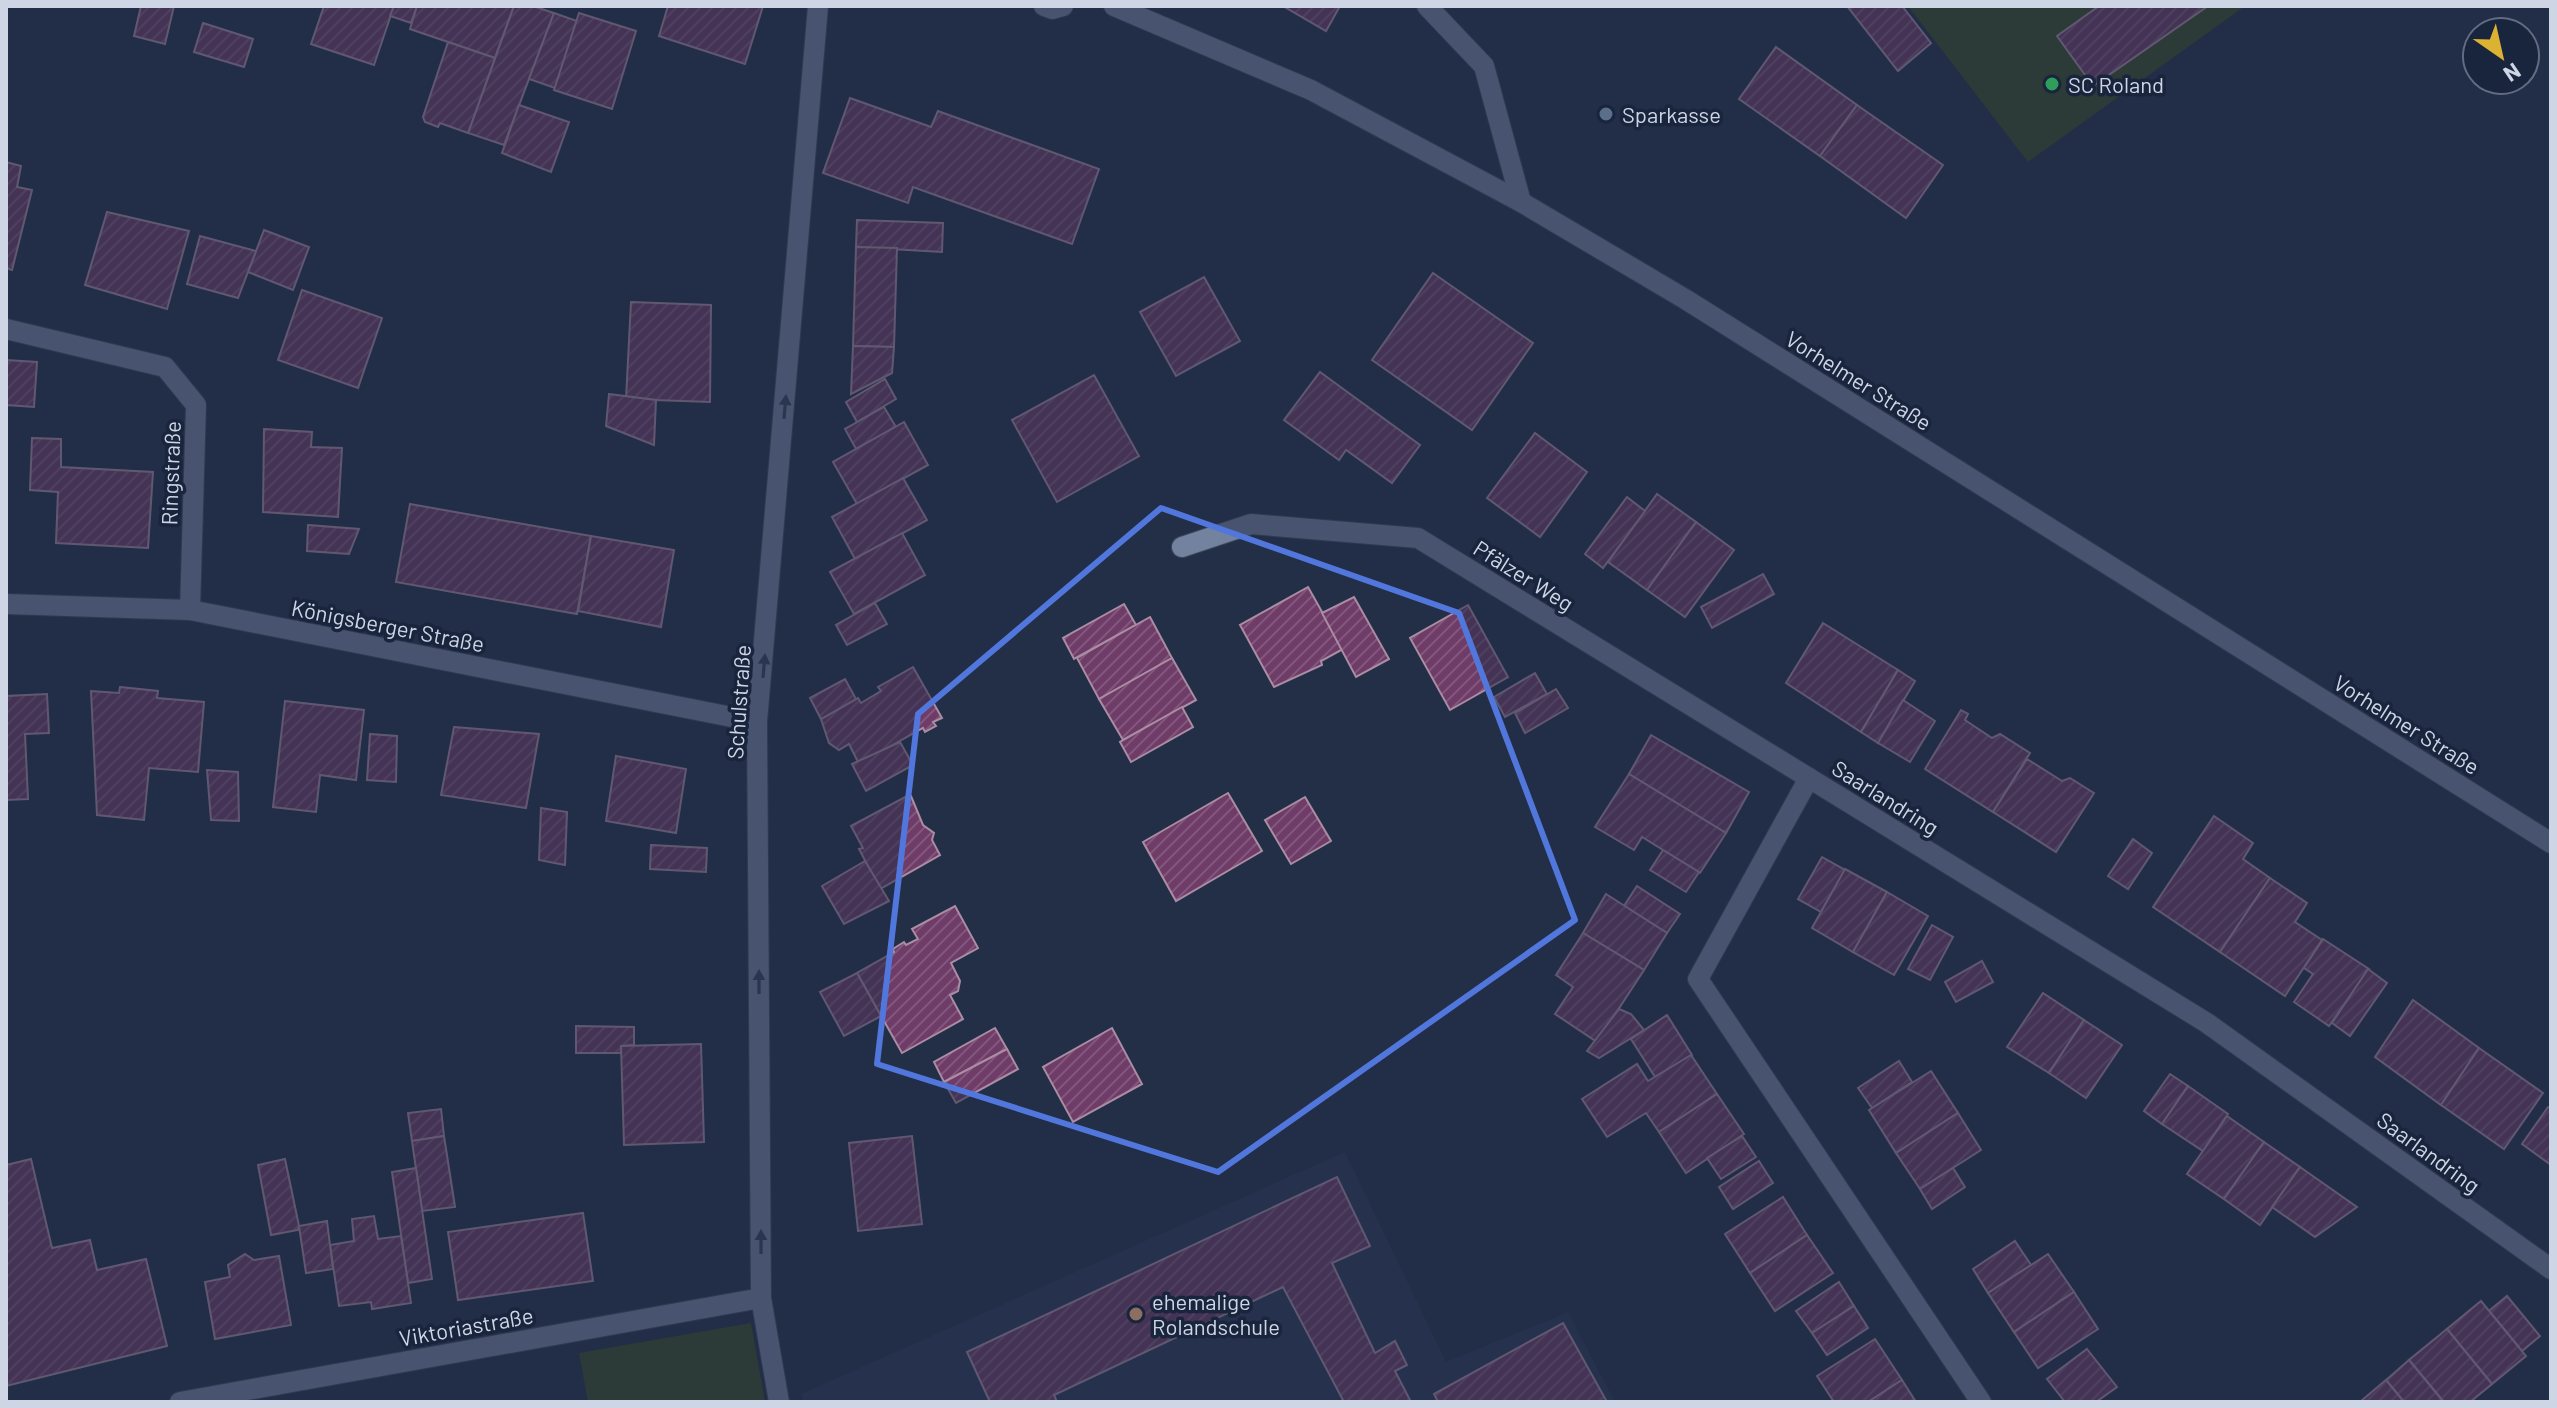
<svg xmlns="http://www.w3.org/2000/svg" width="2557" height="1408" font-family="Barlow,sans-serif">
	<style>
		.built { fill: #283655 }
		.green { fill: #394926 }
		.building { fill: url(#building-hatch); stroke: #aa8ca4; stroke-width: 2 }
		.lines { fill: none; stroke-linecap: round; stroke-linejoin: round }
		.lane-casing { stroke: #3e485d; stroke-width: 22 }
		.street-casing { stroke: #3e485d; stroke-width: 22 }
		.secondary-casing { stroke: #3e485d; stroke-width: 22 }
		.lane { stroke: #73829f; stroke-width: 20 }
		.street { stroke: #73829f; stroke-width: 20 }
		.secondary { stroke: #73829f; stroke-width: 20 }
		.oneway { fill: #34405a }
		.marked { fill: none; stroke: #5277dc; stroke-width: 6; stroke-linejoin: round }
		.leisure-dot { fill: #2e9e5b; stroke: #19243d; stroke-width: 3 }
		.service-dot { fill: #5c6f8a; stroke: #19243d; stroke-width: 3 }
		.education-dot { fill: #8d6e63; stroke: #19243d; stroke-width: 3 }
		.labels { text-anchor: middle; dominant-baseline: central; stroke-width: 7; stroke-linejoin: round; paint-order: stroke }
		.poi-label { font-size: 22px; fill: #ced6e6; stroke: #19243d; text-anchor: start }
		.street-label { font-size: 22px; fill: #ced6e6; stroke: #19243d }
	</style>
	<defs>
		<pattern id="building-hatch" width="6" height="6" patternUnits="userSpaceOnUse" patternTransform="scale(2)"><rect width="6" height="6" fill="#6f3b67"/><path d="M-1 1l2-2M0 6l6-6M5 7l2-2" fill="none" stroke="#82577d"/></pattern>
	</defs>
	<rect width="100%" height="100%" fill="#232e47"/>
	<!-- built -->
	<polygon class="built" points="1345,1152 1446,1362 1568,1312 1615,1402 803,1402 801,1394"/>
	<!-- green -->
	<g class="green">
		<polygon points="1908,6 2245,6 2028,162"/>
		<polygon points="751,1323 765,1402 588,1402 579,1353"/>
	</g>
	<!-- building -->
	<g class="building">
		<polygon points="141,6 174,6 165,44 134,36"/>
		<polygon points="324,6 394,6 374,65 311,44"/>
		<polygon points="394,6 417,6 411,23 390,16"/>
		<polygon points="417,6 514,6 495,58 410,29"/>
		<polygon points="514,6 533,6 554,13 504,145 468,133"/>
		<polygon points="668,6 763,6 745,64 659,36"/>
		<polygon points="1283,6 1340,6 1326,31"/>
		<polygon points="1847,6 1902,6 1931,43 1898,71"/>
		<polygon points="2099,6 2208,6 2093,86 2057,36"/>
		<polygon points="554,13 577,21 555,88 529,79"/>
		<polygon points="579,13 636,31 612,109 554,90"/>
		<polygon points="203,23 253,39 244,67 194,52"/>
		<polygon points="448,42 495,58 468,133 440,123 438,127 425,122 423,117"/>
		<polygon points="1776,47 1857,105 1820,156 1739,99"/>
		<polygon points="850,98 931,127 938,111 1099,169 1072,244 913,187 908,203 823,173"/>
		<polygon points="519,105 569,122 551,172 502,153"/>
		<polygon points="1857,105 1943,165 1906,218 1820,156"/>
		<polygon points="6,162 21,166 17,187 32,190 12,270 6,268"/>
		<polygon points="107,212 189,231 167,309 85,285"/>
		<polygon points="857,220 943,223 942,252 856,247"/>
		<polygon points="264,230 309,247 293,290 248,272"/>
		<polygon points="200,236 256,251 238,298 187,284"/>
		<polygon points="856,247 897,248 894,347 853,346"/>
		<polygon points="1433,273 1533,343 1472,430 1372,360"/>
		<polygon points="1204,277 1240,341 1176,376 1140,312"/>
		<polygon points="302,290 382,318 358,388 278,360"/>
		<polygon points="631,302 711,305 710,402 626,399"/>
		<polygon points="853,346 894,347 892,373 851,394"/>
		<polygon points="6,360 37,362 34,407 6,405"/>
		<polygon points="1320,372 1420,445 1392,483 1346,450 1339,460 1284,420"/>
		<polygon points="1094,375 1139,456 1057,502 1012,420"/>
		<polygon points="885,379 896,399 857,422 846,402"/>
		<polygon points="609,394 656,400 654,445 606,426"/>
		<polygon points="884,407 896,427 856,449 845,429"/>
		<polygon points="904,422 928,465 857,504 833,462"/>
		<polygon points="264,429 312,432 311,447 342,448 338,517 263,512"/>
		<polygon points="1535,433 1587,472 1540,537 1487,498"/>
		<polygon points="32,438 61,439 61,467 153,472 148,548 56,543 58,492 30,490"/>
		<polygon points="903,478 927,520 855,559 832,517"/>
		<polygon points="1657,494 1696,522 1647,590 1608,562"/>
		<polygon points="1627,497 1645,511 1603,568 1585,554"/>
		<polygon points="410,504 591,536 577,614 396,582"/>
		<polygon points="1696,522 1734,550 1685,617 1647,590"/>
		<polygon points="308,525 359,529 349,554 307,551"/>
		<polygon points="902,533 925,575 854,614 830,572"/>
		<polygon points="591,536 674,550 661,627 578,611"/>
		<polygon points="1763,574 1774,594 1712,628 1701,607"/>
		<polygon points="1308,587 1343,649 1321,661 1322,665 1274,687 1240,625"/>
		<polygon points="1354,597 1389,659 1356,677 1322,613"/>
		<polygon points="875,603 887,624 847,645 836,625"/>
		<polygon points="1124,604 1136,625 1074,659 1063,638"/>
		<polygon points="1468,605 1508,677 1450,710 1410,638"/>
		<polygon points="1150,617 1172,658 1099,699 1077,658"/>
		<polygon points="1823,623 1898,670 1861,732 1786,683"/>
		<polygon points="1172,658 1196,700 1123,740 1099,699"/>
		<polygon points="913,667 942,718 933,722 936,726 925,732 923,728 859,764 849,744 839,750 829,743 821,719 858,698 861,703 881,691 878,687"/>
		<polygon points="1898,670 1915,681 1878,743 1861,732"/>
		<polygon points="1535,673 1547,694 1505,717 1494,697"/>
		<polygon points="845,679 856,699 821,719 810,698"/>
		<polygon points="120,687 158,691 157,698 204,702 198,772 149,768 144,820 97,815 91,691 119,693"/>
		<polygon points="1556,689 1568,708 1525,733 1515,713"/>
		<polygon points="47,694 49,733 25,734 28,799 6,800 6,696"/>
		<polygon points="1903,700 1935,721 1910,762 1878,743"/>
		<polygon points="285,701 364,710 356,780 320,775 316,812 273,807"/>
		<polygon points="1182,707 1193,727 1131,762 1120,742"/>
		<polygon points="1961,710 1968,714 1965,720 1992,738 2000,734 2030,753 1993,812 1925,769"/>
		<polygon points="454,727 539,734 526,808 441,795"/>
		<polygon points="370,734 397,736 396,782 367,780"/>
		<polygon points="1651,735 1749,792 1726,833 1629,774"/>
		<polygon points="900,742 913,765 866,791 852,764"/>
		<polygon points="616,756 686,769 676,833 606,821"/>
		<polygon points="2027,759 2062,781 2070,778 2094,793 2056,852 1993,812"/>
		<polygon points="207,770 238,772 239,821 211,820"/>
		<polygon points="1629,774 1726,833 1700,873 1642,837 1634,850 1595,827"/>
		<polygon points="1228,793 1262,851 1176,901 1143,842"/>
		<polygon points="907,796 911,796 923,825 934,833 932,840 940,855 880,889 859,849 863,848 851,826"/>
		<polygon points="1305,797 1331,841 1291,864 1265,820"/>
		<polygon points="541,808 567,812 565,865 539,860"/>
		<polygon points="2214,816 2253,843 2243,859 2270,878 2220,952 2153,907"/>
		<polygon points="2133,839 2152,853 2128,889 2108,876"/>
		<polygon points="651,845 707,848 706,872 650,869"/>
		<polygon points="1663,850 1699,872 1686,892 1650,870"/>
		<polygon points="1822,857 1845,870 1821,912 1798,899"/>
		<polygon points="865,861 889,901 844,924 822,886"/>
		<polygon points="1845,869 1887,892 1853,952 1812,928"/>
		<polygon points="2270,878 2307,903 2295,922 2322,940 2285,996 2220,952"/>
		<polygon points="1637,886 1680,914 1667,933 1624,906"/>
		<polygon points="1887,892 1928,916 1894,975 1853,952"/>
		<polygon points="1606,894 1667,933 1644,970 1583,933"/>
		<polygon points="955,906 978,948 951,963 960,981 958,991 950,995 963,1019 902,1053 857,973 894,952 893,949 904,942 906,945 918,939 912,929"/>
		<polygon points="1932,925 1953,937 1930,980 1908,969"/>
		<polygon points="1583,933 1644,970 1597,1042 1555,1014 1573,987 1556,975"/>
		<polygon points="2323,939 2369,969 2329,1026 2294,1002 2313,974 2304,968"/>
		<polygon points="1982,961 1993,982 1956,1002 1945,982"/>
		<polygon points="2368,969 2387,983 2350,1036 2332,1023"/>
		<polygon points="857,973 881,1016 844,1036 820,992"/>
		<polygon points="2043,993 2084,1020 2049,1073 2007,1047"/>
		<polygon points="2413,1000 2479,1048 2441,1105 2375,1057"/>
		<polygon points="1619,1009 1631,1014 1644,1030 1599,1058 1587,1051"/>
		<polygon points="1667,1015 1692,1055 1655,1077 1631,1039"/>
		<polygon points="2084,1020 2122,1045 2086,1098 2049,1073"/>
		<polygon points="576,1026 634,1027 634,1045 621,1046 621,1053 576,1053"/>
		<polygon points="995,1028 1007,1049 944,1082 934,1062"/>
		<polygon points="1112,1028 1142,1084 1073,1122 1043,1067"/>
		<polygon points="701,1044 704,1142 624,1145 621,1046"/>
		<polygon points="2479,1048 2543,1093 2504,1149 2441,1105"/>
		<polygon points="1007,1049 1018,1069 956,1103 944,1082"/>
		<polygon points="1691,1055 1717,1094 1659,1132 1646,1113 1607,1137 1582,1099 1637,1064 1648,1081"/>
		<polygon points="1899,1061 1912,1082 1872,1108 1858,1088"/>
		<polygon points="1931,1071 1958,1113 1896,1153 1869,1110"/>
		<polygon points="2170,1074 2188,1086 2162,1124 2144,1111"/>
		<polygon points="2188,1086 2228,1114 2203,1151 2162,1124"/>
		<polygon points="1717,1094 1744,1134 1686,1173 1659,1132"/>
		<polygon points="2548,1107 2551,1109 2551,1165 2522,1144"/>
		<polygon points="441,1109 444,1136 412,1141 408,1113"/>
		<polygon points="1958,1113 1981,1150 1920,1189 1896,1153"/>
		<polygon points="2227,1116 2264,1142 2224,1199 2187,1174"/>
		<polygon points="444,1136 455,1207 422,1211 412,1141"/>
		<polygon points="912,1136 922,1224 858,1231 849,1143"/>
		<polygon points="1742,1136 1756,1157 1721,1179 1707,1158"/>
		<polygon points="2264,1142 2300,1167 2260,1225 2224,1199"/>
		<polygon points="31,1159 52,1248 90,1240 97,1270 146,1259 167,1346 6,1386 6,1165"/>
		<polygon points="285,1159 299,1226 298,1230 271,1235 258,1165"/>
		<polygon points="1759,1161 1773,1183 1733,1209 1719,1187"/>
		<polygon points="2300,1167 2357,1207 2315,1237 2272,1207"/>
		<polygon points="416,1168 432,1279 408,1283 392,1172"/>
		<polygon points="1953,1168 1965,1187 1932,1209 1920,1189"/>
		<polygon points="1337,1177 1370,1246 1332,1263 1375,1353 1395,1341 1407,1365 1395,1371 1411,1402 1344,1402 1283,1287 1054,1395 1057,1402 990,1402 967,1352"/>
		<polygon points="1783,1197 1807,1235 1750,1273 1725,1234"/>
		<polygon points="583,1213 593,1281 458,1300 448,1232"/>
		<polygon points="374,1216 378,1239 401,1236 411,1303 372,1309 371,1302 339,1306 330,1245 354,1241 352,1219"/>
		<polygon points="327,1221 333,1269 306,1273 299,1226"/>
		<polygon points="1807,1235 1833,1273 1775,1311 1750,1273"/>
		<polygon points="2015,1241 2031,1265 1988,1293 1973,1269"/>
		<polygon points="245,1254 254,1260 279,1256 291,1325 215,1339 205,1282 230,1277 228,1265"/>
		<polygon points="2048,1254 2074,1292 2014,1332 1988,1293"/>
		<polygon points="1839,1282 1854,1306 1812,1333 1796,1311"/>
		<polygon points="2074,1292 2098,1329 2038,1368 2014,1332"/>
		<polygon points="2507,1296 2540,1336 2522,1351 2489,1311"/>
		<polygon points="2481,1301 2526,1356 2492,1384 2447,1329"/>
		<polygon points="1854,1306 1868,1328 1827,1355 1812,1333"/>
		<polygon points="1563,1323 1607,1402 1438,1402 1434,1394"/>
		<polygon points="2447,1329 2492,1384 2470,1402 2444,1402 2409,1360"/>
		<polygon points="1875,1339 1902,1380 1868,1402 1834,1402 1817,1376"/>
		<polygon points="2087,1349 2117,1387 2096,1402 2065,1402 2047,1379"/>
		<polygon points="2409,1360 2442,1400 2439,1402 2404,1402 2386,1380"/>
		<polygon points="1902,1380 1916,1402 1868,1402"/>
		<polygon points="2386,1380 2404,1402 2362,1402 2361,1401"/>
	</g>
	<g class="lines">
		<!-- lane casing -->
		<g class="lane-casing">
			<polyline id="lane" points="1427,6 1484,66 1521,202"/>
		</g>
		<!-- street casing -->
		<g class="street-casing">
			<g id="street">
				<polyline points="6,329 165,367 196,405 190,610"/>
				<polyline points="1182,547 1251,524 1418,538 1809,778"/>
				<polyline points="6,604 190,610 757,722"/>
				<polyline points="180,1402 761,1298"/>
				<polyline points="779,1402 761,1298 757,722 818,6"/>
				<polyline points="1981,1402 1698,979 1809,778 2207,1023 2551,1269"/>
			</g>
		</g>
		<!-- secondary casing -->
		<g class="secondary-casing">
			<g id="secondary">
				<polyline points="1044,6 1052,9 1063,6"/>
				<polyline points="1114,6 1311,90 1521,202 1685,299 2551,843"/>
			</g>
		</g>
		<!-- lane -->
		<use href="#lane" class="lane"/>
		<!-- street -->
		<use href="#street" class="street"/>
		<!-- secondary -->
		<use href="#secondary" class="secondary"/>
	</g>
	<!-- one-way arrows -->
	<defs><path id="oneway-solid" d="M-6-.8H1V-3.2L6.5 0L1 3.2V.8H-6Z" transform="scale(2)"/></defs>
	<g class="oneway">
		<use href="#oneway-solid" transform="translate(785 407) rotate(-85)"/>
		<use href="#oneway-solid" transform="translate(764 666) rotate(-85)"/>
		<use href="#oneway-solid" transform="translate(759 982) rotate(-90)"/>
		<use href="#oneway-solid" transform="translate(761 1242) rotate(-90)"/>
	</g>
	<!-- marked area -->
	<path d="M0 0H2557V1408H0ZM 1161,508 L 1459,613 L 1575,920 L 1218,1172 L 877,1064 L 918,714 Z" fill="#232e47" fill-opacity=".55" fill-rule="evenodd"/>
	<path class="marked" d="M 1161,508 L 1459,613 L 1575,920 L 1218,1172 L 877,1064 L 918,714 Z"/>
	<!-- markers -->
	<circle class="leisure-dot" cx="2052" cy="84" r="8"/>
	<circle class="service-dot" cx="1606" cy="114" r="8"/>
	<circle class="education-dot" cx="1136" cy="1314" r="8"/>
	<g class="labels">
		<!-- poi labels -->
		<g class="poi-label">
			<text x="2068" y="84">SC Roland</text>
			<text x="1622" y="114">Sparkasse</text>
			<text x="1152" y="1301">ehemalige<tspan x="1152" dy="25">Rolandschule</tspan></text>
		</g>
		<!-- street labels -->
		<g class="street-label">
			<text transform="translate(1859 380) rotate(32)">Vorhelmer Straße</text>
			<text transform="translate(170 473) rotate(-88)">Ringstraße</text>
			<text transform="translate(1524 575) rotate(32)">Pfälzer Weg</text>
			<text transform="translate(388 625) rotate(11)">Königsberger Straße</text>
			<text transform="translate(738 702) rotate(-86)">Schulstraße</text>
			<text transform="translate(2407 724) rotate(32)">Vorhelmer Straße</text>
			<text transform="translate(1886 797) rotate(32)">Saarlandring</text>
			<text transform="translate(2429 1152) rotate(36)">Saarlandring</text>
			<text transform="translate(466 1326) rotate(-10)">Viktoriastraße</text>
		</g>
	</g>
	<!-- border -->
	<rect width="2557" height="1408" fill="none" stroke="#ced6e6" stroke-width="16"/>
	<!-- north arrow -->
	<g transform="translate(2501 56) rotate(146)"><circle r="38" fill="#19243d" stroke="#616b81" stroke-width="2"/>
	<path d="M0-6L14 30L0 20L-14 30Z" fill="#dcb233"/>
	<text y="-12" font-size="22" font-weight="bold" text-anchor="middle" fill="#ced6e6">N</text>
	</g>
</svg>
